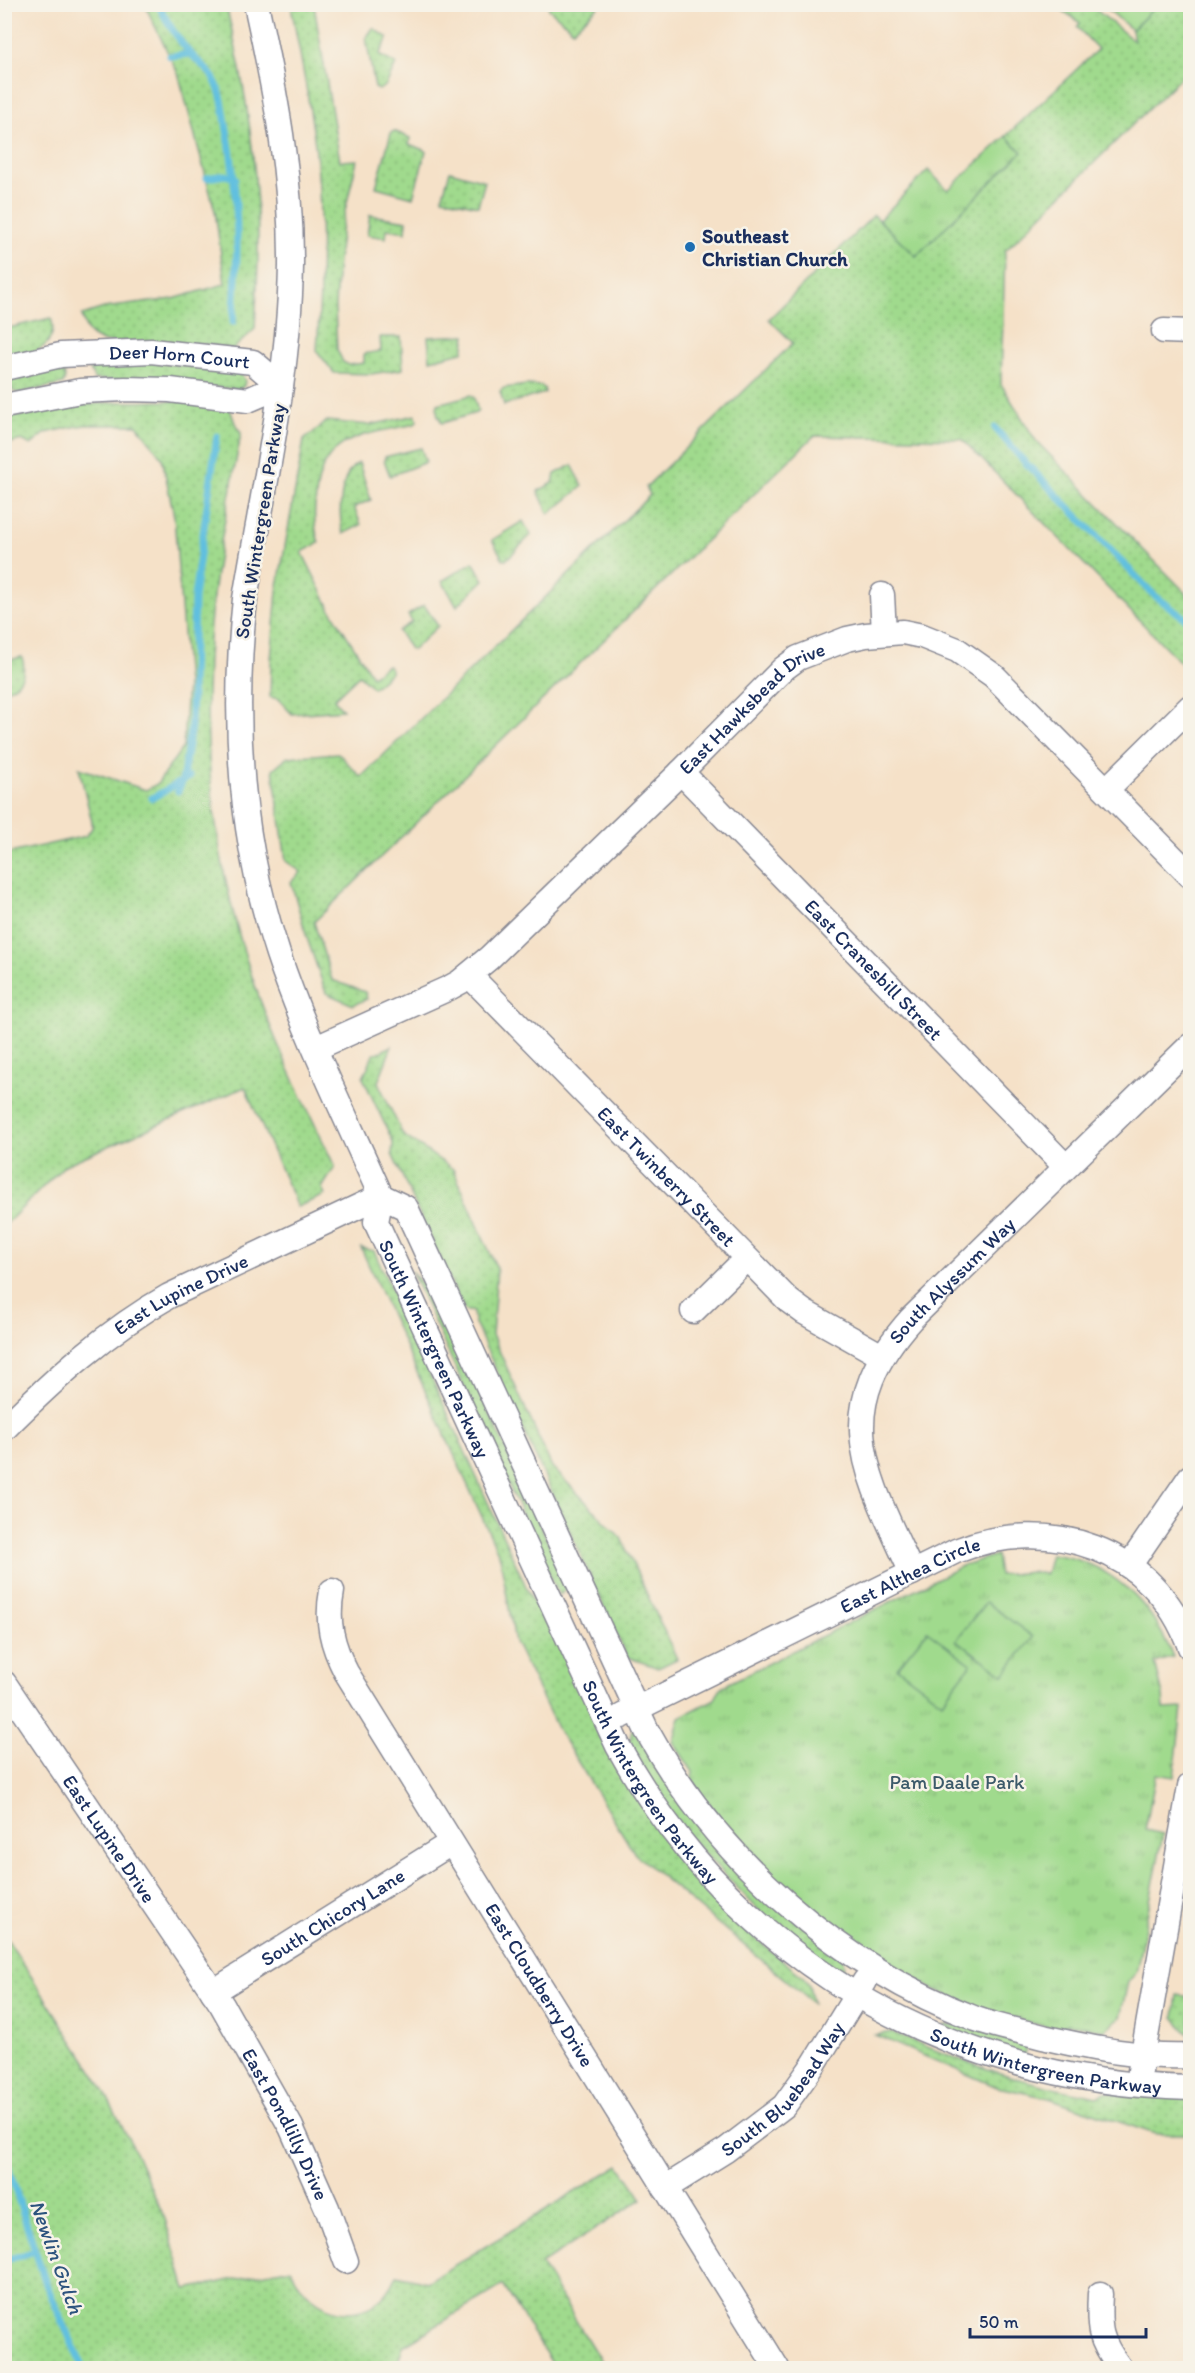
<svg xmlns="http://www.w3.org/2000/svg" width="1195" height="2373" font-family="Itim,sans-serif">
	<style>
		.grass { fill: url(#grass-dots); stroke: #5e8476; stroke-width: 1.5 }
		.park { fill: url(#park-tufts); stroke: #5e8476; stroke-width: 1.5 }
		.pitch { fill: #a0da8d; stroke: #5e8476; stroke-width: 1.5 }
		.lines { fill: none; stroke-linecap: round; stroke-linejoin: round }
		.stream { stroke: #60bfdf; stroke-width: 7 }
		.minor-casing { stroke: #888893; stroke-width: 27 }
		.minor { stroke: #fff; stroke-width: 24 }
		.poi-dot { fill: #1f6fb2; stroke: #f7f3e8; stroke-width: 2 }
		.labels { text-anchor: middle; dominant-baseline: central; stroke-width: 5; stroke-linejoin: round; paint-order: stroke }
		.poi-label { font-size: 20px; font-weight: bold; fill: #1b2f5e; stroke: #f7f3e8; text-anchor: start }
		.street-label { font-size: 20px; fill: #1b2f5e; stroke: #f7f3e8 }
		.park-label { font-size: 20px; fill: #3c5a6a; stroke: #f7f3e8 }
		.water-label { font-size: 21px; font-style: italic; fill: #2c537e; stroke: #f7f3e8 }
	</style>
	<defs>
		<pattern id="grass-dots" width="8" height="8" patternUnits="userSpaceOnUse" patternTransform="scale(1.5)"><rect width="8" height="8" fill="#a0da8d"/><path d="M2 2h.1M6 6h.1" fill="none" stroke="#89bb7c" stroke-width="1.8" stroke-linecap="round"/></pattern>
		<pattern id="park-tufts" width="24" height="20" patternUnits="userSpaceOnUse" patternTransform="scale(1.5)"><rect width="24" height="20" fill="#a0da8d"/><path d="M3 7l-1-3M5 7V3M7 7l1-3M15 17l-1-3M17 17v-4M19 17l1-3" fill="none" stroke="#89bb7c"/></pattern>
	</defs>
	<rect width="100%" height="100%" fill="#f7f3e8"/>
	<filter id="ink" filterUnits="userSpaceOnUse"><feTurbulence type="fractalNoise" baseFrequency=".0167" numOctaves="2"/><feDisplacementMap in="SourceGraphic" scale="12" xChannelSelector="R" yChannelSelector="G"/><feConvolveMatrix kernelMatrix="1 2 1 2 8 2 1 2 1" color-interpolation-filters="sRGB"/></filter>
	<filter id="wash" filterUnits="userSpaceOnUse"><feTurbulence type="fractalNoise" baseFrequency=".008" numOctaves="4" result="noise"/><feDisplacementMap in="SourceGraphic" scale="24" xChannelSelector="R" yChannelSelector="G"/><feGaussianBlur stdDeviation="1.35" result="paint"/><feColorMatrix in="noise" values="0 0 0 0 0 0 0 0 0 0 0 0 0 0 0 0 0 1.4 0 .05"/><feComposite in="paint" operator="in"/></filter>
	<g filter="url(#wash)">
		<rect width="100%" height="100%" fill="#f5e1c8"/>
		<!-- grass -->
		<g class="grass">
			<path d="M 145,5 L 226,5 C 246,86 259,171 258,256 C 258,280 256,305 255,329 L 233,349 L 204,344 L 105,342 C 90,336 85,332 82,315 L 104,308 L 173,299 L 225,284 L 215,211 L 179,76 Z"/>
			<path d="M 291,5 L 314,5 L 340,161 L 357,160 L 342,224 L 338,261 L 335,306 L 337,349 L 343,362 L 349,365 L 364,363 L 364,354 L 381,351 L 380,337 L 401,337 L 403,369 L 371,374 L 334,373 L 317,351 C 321,288 323,226 317,163 C 312,109 300,57 291,5 Z"/>
			<polygon points="548,5 548,4 598,5 598,7 573,30 549,9"/>
			<polygon points="1055,5 1090,5 1134,41 1132,30 1157,5 1190,5 1190,68 1005,251 1001,384 1036,441 1190,597 1190,664 1186,668 962,439 814,436 314,922 332,980 365,992 367,999 353,1005 326,993 307,938 291,882 301,872 286,861 273,769 287,757 338,753 361,777 650,495 646,487 793,343 769,319 874,215 916,256 1021,152 1006,136 1098,49 1077,27 1080,23"/>
			<polygon points="373,28 388,38 379,55 396,64 386,85 379,90 375,88 366,38"/>
			<polygon points="394,131 410,138 409,144 426,151 413,197 376,187 391,133"/>
			<polygon points="450,171 485,181 478,206 442,198"/>
			<polygon points="370,215 407,221 406,232 387,229 386,238 367,235"/>
			<path d="M 51,318 C 61,347 25,363 5,347 L 4,329 Z"/>
			<polygon points="466,335 463,352 430,360 428,337"/>
			<polygon points="147,362 238,370 245,380 244,386 239,389 94,379 90,369 95,364"/>
			<polygon points="59,368 64,371 65,378 63,384 18,393 13,391 10,386 12,378"/>
			<polygon points="527,385 541,386 544,388 545,393 504,405 500,391 504,388"/>
			<path d="M 471,395 L 474,398 L 478,411 L 476,413 L 442,423 C 438,416 435,411 438,404 Z"/>
			<path d="M 180,401 L 230,409 L 235,423 L 241,433 C 230,497 215,561 210,626 C 200,752 216,878 259,997 C 280,1055 309,1111 335,1167 L 322,1188 L 325,1195 L 297,1207 L 245,1087 L 65,1165 L 5,1225 L 5,854 L 86,836 L 92,828 L 92,822 L 79,768 L 146,790 L 157,784 L 183,747 L 187,684 L 174,516 L 162,458 L 137,425 L 85,425 L 68,428 L 46,433 L 31,445 L 22,440 L 6,444 L 5,422 L 10,417 L 70,406 L 118,402 Z"/>
			<path d="M 416,415 L 417,421 L 415,424 C 369,435 325,433 317,489 C 314,508 313,524 319,543 L 302,552 L 332,612 L 372,676 L 387,665 L 391,669 L 391,672 L 373,688 L 359,675 L 334,699 L 343,710 L 292,714 L 278,699 L 270,697 L 271,660 L 277,591 L 304,440 L 327,421 L 370,425 Z"/>
			<polygon points="421,448 426,462 390,476 384,460 385,457"/>
			<path d="M 359,463 L 371,500 L 354,507 L 361,525 L 343,534 C 338,516 339,472 359,463 Z"/>
			<polygon points="572,465 583,486 549,514 538,491 553,483 555,474"/>
			<polygon points="523,521 531,535 506,560 503,559 492,540"/>
			<polygon points="473,562 484,580 457,606 442,581"/>
			<polygon points="424,605 438,626 413,650 410,649 398,631 412,622 408,615"/>
			<path d="M 22,657 C 27,673 21,686 5,690 L 5,661 Z"/>
			<polygon points="392,1046 378,1082 403,1135 453,1169 497,1269 492,1335 552,1467 621,1538 677,1659 658,1668 627,1657 491,1359 474,1321 473,1312 464,1310 392,1154 393,1142 363,1078 373,1055"/>
			<polygon points="361,1248 374,1251 534,1604 543,1609 707,1895 733,1920 803,1977 809,1986 813,2003 635,1854 558,1730 515,1642 500,1557"/>
			<polygon points="411,1271 433,1296 445,1315 569,1588 559,1595"/>
			<polygon points="634,1728 843,1959 844,1971 842,1975 782,1935 674,1821 629,1743 632,1730"/>
			<path d="M 5,1936 L 100,2083 L 133,2147 L 165,2219 L 186,2289 L 291,2268 C 311,2320 375,2330 397,2275 L 427,2282 L 619,2165 L 642,2199 L 541,2264 L 605,2368 L 555,2368 L 503,2285 L 403,2346 L 396,2368 L 5,2368 Z"/>
			<polygon points="1177,1995 1190,1997 1190,2036 1174,2017"/>
			<polygon points="942,2025 968,2025 1028,2044 1025,2055 981,2045"/>
			<path d="M 892,2032 C 959,2062 1025,2084 1097,2097 L 1104,2092 L 1190,2098 L 1190,2134 L 1155,2134 L 1049,2098 L 997,2087 L 875,2035 Z"/>
		</g>
		<!-- park -->
		<g class="park">
			<polygon points="1103,5 1157,5 1132,30"/>
			<polygon points="1006,136 1022,152 916,256 879,220 928,170 948,190"/>
			<path d="M 1051,1554 C 1110,1561 1152,1603 1173,1657 L 1155,1663 L 1163,1695 L 1164,1709 L 1182,1708 L 1174,1777 L 1156,1774 L 1145,1830 L 1163,1834 L 1136,1973 L 1128,1982 L 1120,2017 L 1105,2030 L 1068,2024 L 1057,2030 L 985,2010 L 938,1991 L 887,1964 L 848,1939 L 762,1869 L 691,1783 L 693,1772 L 673,1742 L 680,1717 L 715,1699 L 721,1687 L 964,1565 L 996,1555 L 999,1575 L 1032,1572 L 1046,1574 Z"/>
		</g>
		<!-- pitch -->
		<g class="pitch">
			<polygon points="986,1602 1033,1637 1004,1675 956,1640"/>
			<polygon points="927,1631 971,1664 942,1702 897,1668"/>
		</g>
		<g class="lines">
			<!-- stream -->
			<g class="stream">
				<path d="M 158,4 C 167,22 177,39 191,54 C 199,63 210,70 215,81 C 223,95 224,114 227,130 C 239,197 239,254 233,322"/>
				<polyline points="170,56 190,54"/>
				<polyline points="207,178 225,175 235,178"/>
				<polyline points="995,428 1020,457 1154,595 1190,622"/>
				<polyline points="178,791 182,782 191,726 194,597 217,436"/>
				<polyline points="152,798 189,777"/>
				<polyline points="4,2155 46,2284 83,2368"/>
				<polyline points="4,2261 35,2251"/>
			</g>
		</g>
	</g>
	<g filter="url(#ink)">
		<g class="lines">
			<!-- minor casing -->
			<g class="minor-casing">
				<g id="minor">
					<path id="s1" d="M 256,4 C 275,91 292,177 291,266 C 289,379 263,489 245,599 C 232,718 240,840 278,954 C 305,1035 346,1117 381,1196 L 376,1222 L 618,1746 C 736,1961 947,2082 1190,2088"/>
					<polyline points="1164,331 1190,332"/>
					<path id="s2" d="M 4,368 L 61,355 L 151,351 L 253,362 L 281,386 L 248,400 L 170,390 L 125,389 L 80,391 L 4,406"/>
					<polyline points="882,595 884,633"/>
					<path id="s3" d="M 681,772 L 1065,1166"/>
					<polyline points="1107,789 1190,707"/>
					<path id="s4" d="M 469,975 L 789,1301 L 804,1312 L 882,1356"/>
					<path id="s5" d="M 316,1048 L 449,988 L 460,982 L 489,958 L 681,772 L 783,669 L 798,658 L 847,639 L 866,635 L 903,632 L 922,636 L 957,650 L 994,676 L 1190,875"/>
					<path d="M 381,1196 L 406,1208 L 647,1731 C 718,1860 839,1966 976,2019 C 999,2027 1024,2032 1047,2038 C 1095,2049 1141,2058 1190,2056"/>
					<polyline points="693,1311 746,1259"/>
					<path id="s6" d="M 4,1429 C 54,1379 107,1331 169,1296 L 381,1196"/>
					<polyline points="1129,1566 1190,1477"/>
					<path id="s7" d="M 912,1573 C 867,1474 827,1413 911,1319 L 1190,1046"/>
					<path id="s8" d="M 332,1591 C 326,1622 332,1645 346,1672 L 777,2368"/>
					<path id="s9" d="M 4,1683 L 222,2005 L 291,2127 L 327,2208 L 346,2261"/>
					<path id="s10" d="M 622,1716 L 956,1551 C 1049,1514 1154,1547 1190,1647"/>
					<path id="s11" d="M 213,1992 L 451,1843"/>
					<polyline points="1140,2071 1190,1786"/>
					<path id="s12" d="M 665,2188 L 726,2150 L 784,2106 L 814,2064 L 865,1981"/>
					<path d="M 1100,2294 C 1098,2329 1099,2340 1120,2368"/>
				</g>
			</g>
			<!-- minor -->
			<use href="#minor" class="minor"/>
		</g>
	</g>
	<!-- markers -->
	<circle class="poi-dot" cx="690" cy="247" r="6"/>
	<g class="labels">
		<!-- poi labels -->
		<g class="poi-label">
			<text x="702" y="236">Southeast<tspan x="702" dy="23">Christian Church</tspan></text>
		</g>
		<!-- street labels -->
		<g class="street-label">
			<text stroke="none"><textPath href="#s2" startOffset="177">Deer Horn Court</textPath></text>
			<text transform="translate(260 521) rotate(-81)">South Wintergreen Parkway</text>
			<text stroke="none"><textPath href="#s5" startOffset="560">East Hawksbead Drive</textPath></text>
			<text stroke="none"><textPath href="#s3" startOffset="276">East Cranesbill Street</textPath></text>
			<text stroke="none"><textPath href="#s4" startOffset="282">East Twinberry Street</textPath></text>
			<text stroke="none"><textPath href="#s7" startOffset="333">South Alyssum Way</textPath></text>
			<text stroke="none"><textPath href="#s6" startOffset="224">East Lupine Drive</textPath></text>
			<text stroke="none"><textPath href="#s1" startOffset="1390">South Wintergreen Parkway</textPath></text>
			<text stroke="none"><textPath href="#s10" startOffset="321">East Althea Circle</textPath></text>
			<text stroke="none"><textPath href="#s1" startOffset="1875">South Wintergreen Parkway</textPath></text>
			<text stroke="none"><textPath href="#s9" startOffset="188">East Lupine Drive</textPath></text>
			<text stroke="none"><textPath href="#s11" startOffset="141">South Chicory Lane</textPath></text>
			<text stroke="none"><textPath href="#s8" startOffset="452">East Cloudberry Drive</textPath></text>
			<text stroke="none"><textPath href="#s1" startOffset="2379">South Wintergreen Parkway</textPath></text>
			<text stroke="none"><textPath href="#s12" startOffset="156">South Bluebead Way</textPath></text>
			<text stroke="none"><textPath href="#s9" startOffset="524">East Pondlilly Drive</textPath></text>
		</g>
		<!-- park labels -->
		<g class="park-label">
			<text x="957" y="1782">Pam Daale Park</text>
		</g>
		<!-- water labels -->
		<g class="water-label">
			<text transform="translate(57 2257) rotate(70)">Newlin Gulch</text>
		</g>
	</g>
	<!-- margin -->
	<rect width="1195" height="2373" fill="none" stroke="#f7f3e8" stroke-width="24"/>
	<!-- scale -->
	<path d="M970 2328v9h176v-9" fill="none" stroke="#1b2f5e" stroke-width="3"/>
	<text x="979" y="2328" font-size="18" fill="#1b2f5e" stroke="#f7f3e8" stroke-width="4.5" paint-order="stroke">50 m</text>
</svg>
